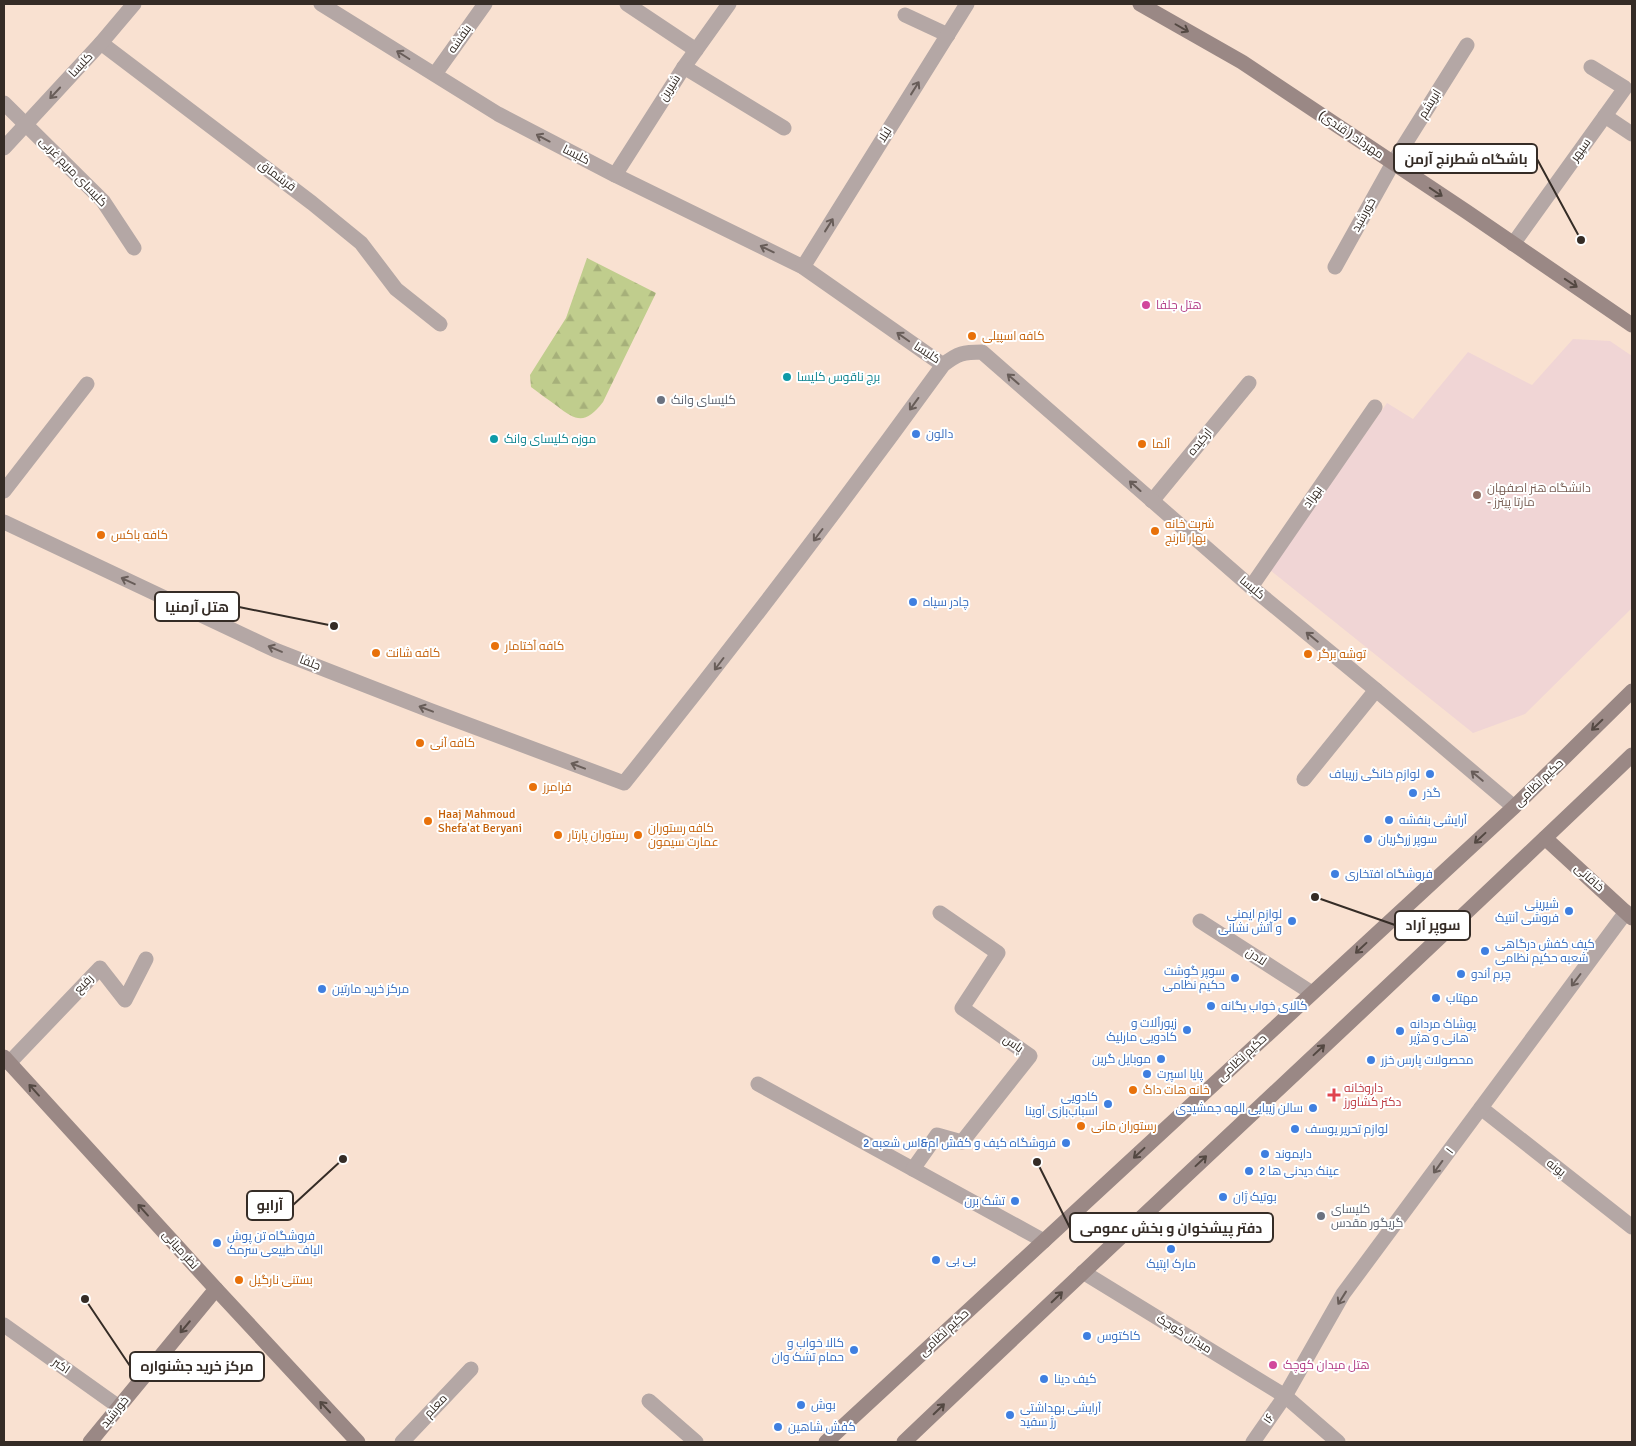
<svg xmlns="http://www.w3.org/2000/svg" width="1636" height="1446" font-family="Signika,Cairo,sans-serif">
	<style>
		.education { fill: #f0d5d5 }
		.forest { fill: url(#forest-firs) }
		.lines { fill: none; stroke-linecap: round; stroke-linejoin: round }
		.street { stroke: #b4a7a5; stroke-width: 15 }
		.secondary { stroke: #9a8885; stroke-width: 15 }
		.oneway { stroke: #534842 }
		.oneway2 { stroke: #685d59 }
		.hotel-dot { fill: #d1479c; stroke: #fff; stroke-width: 2 }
		.food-dot { fill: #e8710a; stroke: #fff; stroke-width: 2 }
		.culture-dot { fill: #0f9aa8; stroke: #fff; stroke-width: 2 }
		.worship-dot { fill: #6b7280; stroke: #fff; stroke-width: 2 }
		.shop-dot { fill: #3f7fe0; stroke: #fff; stroke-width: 2 }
		.education-dot { fill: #8d6e63; stroke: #fff; stroke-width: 2 }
		.health-dot { fill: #e0444e; stroke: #fff; stroke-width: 2 }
		.labels { text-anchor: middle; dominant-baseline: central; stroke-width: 4; stroke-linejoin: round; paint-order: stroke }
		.street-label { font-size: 12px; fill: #352c26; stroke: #fff }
		.hotel-label { font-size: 12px; fill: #b23c85; stroke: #fff; text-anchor: start }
		.food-label { font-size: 12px; fill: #c56008; stroke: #fff; text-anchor: start }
		.culture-label { font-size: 12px; fill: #0d838f; stroke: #fff; text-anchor: start }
		.worship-label { font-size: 12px; fill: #5b616d; stroke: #fff; text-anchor: start }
		.shop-label { font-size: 12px; fill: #366cbe; stroke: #fff; text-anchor: start }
		.education-label { font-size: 12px; fill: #785e54; stroke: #fff; text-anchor: start }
		.health-label { font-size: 12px; fill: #be3a42; stroke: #fff; text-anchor: start }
		.leader { fill: none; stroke: #352c26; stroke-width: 2 }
		.callout-dot { fill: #352c26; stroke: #fff; stroke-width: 2 }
		.callout { fill: #fff; stroke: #352c26; stroke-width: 2 }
		.callout-label { font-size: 14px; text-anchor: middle; font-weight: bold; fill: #352c26 }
	</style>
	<defs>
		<pattern id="forest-firs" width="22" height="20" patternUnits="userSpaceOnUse" patternTransform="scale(1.25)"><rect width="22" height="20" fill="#c0cd8d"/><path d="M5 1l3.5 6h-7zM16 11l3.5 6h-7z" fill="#a6b07a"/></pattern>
	</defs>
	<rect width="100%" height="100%" fill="#f9e1d1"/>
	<!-- education -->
	<polygon class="education" points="1573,339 1610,341 1632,356 1632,608 1525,714 1473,733 1270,570 1387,403 1413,419 1468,352 1532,385"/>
	<!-- forest -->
	<path class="forest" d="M 587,258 L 656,293 L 603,402 C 586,424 577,422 557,406 C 549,400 540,394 531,387 L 530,375 L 566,318 Z"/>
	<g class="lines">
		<!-- street -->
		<g class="street">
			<polyline points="321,4 498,114 615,175 803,267 943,365"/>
			<polyline points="627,4 696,50"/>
			<polyline points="905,15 948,35"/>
			<polyline points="101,43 312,203 361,243 396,289 440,324"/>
			<polyline points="684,67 784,128"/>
			<polyline points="435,74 485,4"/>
			<polyline points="4,103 103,201 134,248"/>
			<polyline points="1605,116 1632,134"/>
			<polyline points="4,148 101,43 134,4"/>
			<polyline points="615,175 684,67 729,4"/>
			<polyline points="1513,244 1625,88 1591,67"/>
			<polyline points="803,267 967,4"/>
			<polyline points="1335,267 1393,163 1467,45"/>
			<polyline points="4,491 87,384"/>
			<polyline points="1152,501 1249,383"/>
			<path d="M 4,522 L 275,650 L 429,710 L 624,783 C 734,646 840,507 943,365 C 958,353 964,352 982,352 L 1251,587 L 1376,690 L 1514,807"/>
			<polyline points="1251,587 1375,407"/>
			<polyline points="1304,779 1376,690"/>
			<polyline points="1200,921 1312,993"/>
			<polyline points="9,1063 100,968 125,1000 146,959"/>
			<polyline points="758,1084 1044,1241"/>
			<polyline points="1481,1108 1632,1227"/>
			<polyline points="913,1169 937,1135 962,1142 1030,1056 962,1008 998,953 940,913"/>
			<polyline points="1083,1272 1285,1396 1338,1442"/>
			<polyline points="4,1325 119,1407"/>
			<polyline points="649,1401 696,1442"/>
			<polyline points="402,1442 471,1369"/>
			<polyline points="1253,1442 1285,1396 1343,1294 1626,912"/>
		</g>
		<!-- secondary -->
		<g class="secondary">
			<polyline points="1140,4 1242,62 1467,212 1632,325"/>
			<polyline points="1545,838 1632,918"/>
			<polyline points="4,1057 216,1289 358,1442"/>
			<polyline points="90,1442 216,1289"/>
			<polyline points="826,1442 1514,807 1632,691"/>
			<path d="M 904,1442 C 1145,1212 1391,986 1632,755"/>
		</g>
	</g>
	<!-- one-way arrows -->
	<defs><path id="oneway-shaft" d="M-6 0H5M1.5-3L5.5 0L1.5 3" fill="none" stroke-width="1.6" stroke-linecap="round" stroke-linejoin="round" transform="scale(1.25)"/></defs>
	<g class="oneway">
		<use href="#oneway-shaft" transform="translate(1182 28) rotate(30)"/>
		<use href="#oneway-shaft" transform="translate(1436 192) rotate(34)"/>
		<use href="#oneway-shaft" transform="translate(1571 283) rotate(34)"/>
		<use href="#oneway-shaft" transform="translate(1597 725) rotate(136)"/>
		<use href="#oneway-shaft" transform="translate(1480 838) rotate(137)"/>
		<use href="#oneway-shaft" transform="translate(1361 948) rotate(137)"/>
		<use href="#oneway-shaft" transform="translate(1319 1050) rotate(-43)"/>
		<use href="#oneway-shaft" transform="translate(34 1090) rotate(-132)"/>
		<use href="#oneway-shaft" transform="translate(1139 1153) rotate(137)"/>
		<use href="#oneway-shaft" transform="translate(1201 1161) rotate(-43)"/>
		<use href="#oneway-shaft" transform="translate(143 1210) rotate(-132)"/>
		<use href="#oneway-shaft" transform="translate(1057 1297) rotate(-44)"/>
		<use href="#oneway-shaft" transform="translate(185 1327) rotate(130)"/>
		<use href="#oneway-shaft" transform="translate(325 1407) rotate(-133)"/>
		<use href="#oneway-shaft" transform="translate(939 1409) rotate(-44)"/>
	</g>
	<g class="oneway2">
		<use href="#oneway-shaft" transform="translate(403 55) rotate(-148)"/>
		<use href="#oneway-shaft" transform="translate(915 88) rotate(-58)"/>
		<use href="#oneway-shaft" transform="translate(55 93) rotate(133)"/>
		<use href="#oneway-shaft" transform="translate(543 138) rotate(-152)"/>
		<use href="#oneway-shaft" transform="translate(829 225) rotate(-58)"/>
		<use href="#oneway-shaft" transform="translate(767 249) rotate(-154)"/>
		<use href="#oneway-shaft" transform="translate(903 337) rotate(-145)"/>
		<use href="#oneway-shaft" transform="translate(1013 379) rotate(-139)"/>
		<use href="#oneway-shaft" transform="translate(914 404) rotate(126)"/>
		<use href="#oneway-shaft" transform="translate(1135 486) rotate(-138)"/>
		<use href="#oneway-shaft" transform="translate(818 535) rotate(127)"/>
		<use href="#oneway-shaft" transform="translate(128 581) rotate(-155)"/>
		<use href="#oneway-shaft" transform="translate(1312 637) rotate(-141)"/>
		<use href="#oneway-shaft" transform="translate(275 649) rotate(-157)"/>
		<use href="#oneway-shaft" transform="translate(719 664) rotate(127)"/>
		<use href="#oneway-shaft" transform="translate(426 709) rotate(-159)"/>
		<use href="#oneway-shaft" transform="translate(578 766) rotate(-159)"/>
		<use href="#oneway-shaft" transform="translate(1477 776) rotate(-140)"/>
		<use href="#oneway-shaft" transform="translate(1576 980) rotate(127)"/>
		<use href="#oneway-shaft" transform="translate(1438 1167) rotate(126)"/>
		<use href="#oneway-shaft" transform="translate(1342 1298) rotate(122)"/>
	</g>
	<!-- markers -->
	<g class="hotel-dot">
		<circle cx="1146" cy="305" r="5"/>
		<circle cx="1273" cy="1365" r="5"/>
	</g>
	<g class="food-dot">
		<circle cx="972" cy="336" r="5"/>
		<circle cx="1142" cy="444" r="5"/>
		<circle cx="1155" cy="531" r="5"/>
		<circle cx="101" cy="535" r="5"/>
		<circle cx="495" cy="646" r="5"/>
		<circle cx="376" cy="653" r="5"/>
		<circle cx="1308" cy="654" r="5"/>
		<circle cx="420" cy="743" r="5"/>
		<circle cx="533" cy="787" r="5"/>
		<circle cx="428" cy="821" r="5"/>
		<circle cx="558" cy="835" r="5"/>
		<circle cx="638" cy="835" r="5"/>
		<circle cx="1133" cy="1090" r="5"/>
		<circle cx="1081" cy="1126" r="5"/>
		<circle cx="239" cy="1280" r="5"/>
	</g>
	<g class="culture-dot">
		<circle cx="787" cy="377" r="5"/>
		<circle cx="494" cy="439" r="5"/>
	</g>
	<g class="worship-dot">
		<circle cx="661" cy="400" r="5"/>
		<circle cx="1321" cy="1216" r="5"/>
	</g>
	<g class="shop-dot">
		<circle cx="916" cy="434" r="5"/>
		<circle cx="913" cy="602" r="5"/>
		<circle cx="1430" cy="774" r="5"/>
		<circle cx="1413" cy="793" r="5"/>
		<circle cx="1389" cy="820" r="5"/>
		<circle cx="1368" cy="839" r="5"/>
		<circle cx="1335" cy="874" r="5"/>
		<circle cx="1569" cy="911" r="5"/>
		<circle cx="1292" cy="921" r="5"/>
		<circle cx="1485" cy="951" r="5"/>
		<circle cx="1461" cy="974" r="5"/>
		<circle cx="1235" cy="978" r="5"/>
		<circle cx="322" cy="989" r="5"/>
		<circle cx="1436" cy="998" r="5"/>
		<circle cx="1211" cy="1006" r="5"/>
		<circle cx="1187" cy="1030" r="5"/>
		<circle cx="1400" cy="1031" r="5"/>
		<circle cx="1161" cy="1059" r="5"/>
		<circle cx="1371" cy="1060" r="5"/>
		<circle cx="1147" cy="1074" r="5"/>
		<circle cx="1108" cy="1104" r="5"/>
		<circle cx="1313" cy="1108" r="5"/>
		<circle cx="1295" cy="1129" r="5"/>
		<circle cx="1066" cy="1143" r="5"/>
		<circle cx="1265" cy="1154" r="5"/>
		<circle cx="1249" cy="1171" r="5"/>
		<circle cx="1223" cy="1197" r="5"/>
		<circle cx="1015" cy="1201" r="5"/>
		<circle cx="217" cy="1243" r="5"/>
		<circle cx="1171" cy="1249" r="5"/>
		<circle cx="936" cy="1260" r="5"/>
		<circle cx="1087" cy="1336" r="5"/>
		<circle cx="854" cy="1350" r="5"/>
		<circle cx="1044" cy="1379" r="5"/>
		<circle cx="801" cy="1405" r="5"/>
		<circle cx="1010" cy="1415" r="5"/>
		<circle cx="778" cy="1427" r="5"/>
	</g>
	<circle class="education-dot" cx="1477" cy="495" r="5"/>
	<path class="health-dot" d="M1331.5 1087.5h5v5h5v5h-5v5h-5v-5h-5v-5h5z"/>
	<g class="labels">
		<!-- street labels -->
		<g class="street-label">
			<text transform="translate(460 39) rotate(-55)">بنفشه</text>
			<text transform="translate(81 65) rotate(-47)">کلیسا</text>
			<text transform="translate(670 88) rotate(-57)">شیرین</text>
			<text transform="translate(1430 104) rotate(-58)">ابریشم</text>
			<text transform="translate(885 135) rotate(-58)">لیلا</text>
			<text transform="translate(1351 135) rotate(34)">مهرداد ( قندی)</text>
			<text transform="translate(1581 150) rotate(-54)">سپهر</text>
			<text transform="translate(576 155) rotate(27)">کلیسا</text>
			<text transform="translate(73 172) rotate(46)">کلیسای مریم غربی</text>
			<text transform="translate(277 176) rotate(37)">قرشماق</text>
			<text transform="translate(1364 215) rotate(-61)">خورشید</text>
			<text transform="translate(927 353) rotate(33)">کلیسا</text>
			<text transform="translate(1200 442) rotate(-51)">ارکیده</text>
			<text transform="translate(1313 497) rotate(-55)">بهزاد</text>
			<text transform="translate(1252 588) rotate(40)">کلیسا</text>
			<text transform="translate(310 663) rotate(21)">جلفا</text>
			<text transform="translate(1539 783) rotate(-44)">حکیم نظامی</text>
			<text transform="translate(1589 878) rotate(42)">خاقانی</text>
			<text transform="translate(1256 957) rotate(33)">لادن</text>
			<text transform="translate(84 984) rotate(-46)">رفیع</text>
			<text transform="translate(1013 1044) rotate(35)">پاس</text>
			<text transform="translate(1242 1058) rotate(-43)">حکیم نظامی</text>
			<text transform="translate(1450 1151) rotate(-54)">۱</text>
			<text transform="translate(1556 1168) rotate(38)">پونه</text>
			<text transform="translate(180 1250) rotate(48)">نظر میانی</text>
			<text transform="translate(944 1333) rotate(-43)">حکیم نظامی</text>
			<text transform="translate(1184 1334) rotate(32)">میدان کوچک</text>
			<text transform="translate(61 1366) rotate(35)">اکبر</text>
			<text transform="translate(436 1406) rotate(-47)">معلم</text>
			<text transform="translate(115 1412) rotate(-51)">خورشید</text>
			<text transform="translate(1269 1419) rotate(-55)">۱۶</text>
		</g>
		<!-- hotel labels -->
		<g class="hotel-label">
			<text x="1156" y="305">هتل جلفا</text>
			<text x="1283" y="1365">هتل میدان کوچک</text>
		</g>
		<!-- food labels -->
		<g class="food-label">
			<text x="982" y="336">کافه اسپیلی</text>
			<text x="1152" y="444">آلما</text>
			<text x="1165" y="524">شربت خانه<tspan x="1165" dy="14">بهار نارنج</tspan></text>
			<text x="111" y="535">کافه باکس</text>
			<text x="505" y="646">کافه آختامار</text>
			<text x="386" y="653">کافه شانت</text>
			<text x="1318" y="654">توشه برگر</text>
			<text x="430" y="743">کافه آنی</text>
			<text x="543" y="787">فرامرز</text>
			<text x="438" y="814">Haaj Mahmoud<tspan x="438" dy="14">Shefa'at Beryani</tspan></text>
			<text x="648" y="828">کافه رستوران<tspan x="648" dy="14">عمارت سیمون</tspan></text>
			<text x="568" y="835">رستوران پارتار</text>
			<text x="1143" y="1090">خانه هات داگ</text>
			<text x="1091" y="1126">رستوران مانی</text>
			<text x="249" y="1280">بستنی نارگیل</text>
		</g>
		<!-- culture labels -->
		<g class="culture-label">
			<text x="797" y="377">برج ناقوس کلیسا</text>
			<text x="504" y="439">موزه کلیسای وانک</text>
		</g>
		<!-- worship labels -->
		<g class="worship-label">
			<text x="671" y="400">کلیسای وانک</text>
			<text x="1331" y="1209">کلیسای<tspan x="1331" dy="14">گریگور مقدس</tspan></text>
		</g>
		<!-- shop labels -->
		<g class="shop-label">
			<text x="926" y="434">دالون</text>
			<text x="923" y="602">چادر سیاه</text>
			<text x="1420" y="774" text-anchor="end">لوازم خانگی زریباف</text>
			<text x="1423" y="793">گذر</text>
			<text x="1399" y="820">آرایشی بنفشه</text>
			<text x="1378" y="839">سوپر زرگریان</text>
			<text x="1345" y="874">فروشگاه افتخاری</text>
			<text x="1559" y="904" text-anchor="end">شیرینی<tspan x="1559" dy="14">فروشی آنتیک</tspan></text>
			<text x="1282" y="914" text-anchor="end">لوازم ایمنی<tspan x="1282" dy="14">و آتش نشانی</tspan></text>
			<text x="1495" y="944">کیف کفش درگاهی<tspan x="1495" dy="14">شعبه حکیم نظامی</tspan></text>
			<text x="1225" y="971" text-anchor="end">سوپر گوشت<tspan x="1225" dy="14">حکیم نظامی</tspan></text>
			<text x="1471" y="974">چرم آندو</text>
			<text x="332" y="989">مرکز خرید مارتین</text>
			<text x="1446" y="998">مهتاب</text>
			<text x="1221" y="1006">کالای خواب یگانه</text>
			<text x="1177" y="1023" text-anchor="end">زیورآلات و<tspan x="1177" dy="14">کادویی مارلیک</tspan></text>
			<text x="1410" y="1024">پوشاک مردانه<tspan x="1410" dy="14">هانی و هژیر</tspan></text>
			<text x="1151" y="1059" text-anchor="end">موبایل گرین</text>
			<text x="1381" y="1060">محصولات پارس خزر</text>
			<text x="1157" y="1074">پایا اسپرت</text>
			<text x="1098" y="1097" text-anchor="end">کادویی<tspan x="1098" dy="14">اسباب‌بازی آوینا</tspan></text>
			<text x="1303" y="1108" text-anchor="end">سالن زیبایی الهه جمشیدی</text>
			<text x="1305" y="1129">لوازم تحریر یوسف</text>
			<text x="1056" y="1143" text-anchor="end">فروشگاه کیف و کفش ام&amp;اس شعبه 2</text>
			<text x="1275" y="1154">دایموند</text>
			<text x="1259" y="1171">عینک دیدنی ها 2</text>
			<text x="1233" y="1197">بوتیک ژان</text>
			<text x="1005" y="1201" text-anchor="end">تشک برن</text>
			<text x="227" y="1236">فروشگاه تن پوش<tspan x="227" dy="14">الیاف طبیعی سرمک</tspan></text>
			<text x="946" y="1260">بی بی</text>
			<text x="1171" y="1264" text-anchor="middle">مارک اپتیک</text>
			<text x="1097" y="1336">کاکتوس</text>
			<text x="844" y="1343" text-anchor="end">کالا خواب و<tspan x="844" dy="14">حمام تشک وان</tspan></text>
			<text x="1054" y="1379">کیف دینا</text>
			<text x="811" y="1405">بوش</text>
			<text x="1020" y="1408">آرایشی بهداشتی<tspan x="1020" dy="14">رژ سفید</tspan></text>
			<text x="788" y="1427">کفش شاهین</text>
		</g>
		<!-- education labels -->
		<g class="education-label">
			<text x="1487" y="488">دانشگاه هنر اصفهان<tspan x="1487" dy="14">- مارتا پیترز</tspan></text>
		</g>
		<!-- health labels -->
		<g class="health-label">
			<text x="1344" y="1088">داروخانه<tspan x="1344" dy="14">دکتر کشاورز</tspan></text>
		</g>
	</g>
	<!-- callouts -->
	<path class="leader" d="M1581 240L1537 159M334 626L239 607M1315 897L1395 925M343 1159L293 1205M1037 1162L1070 1228M85 1299L130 1366"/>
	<g class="callout-dot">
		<circle cx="1581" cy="240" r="5"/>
		<circle cx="334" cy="626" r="5"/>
		<circle cx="1315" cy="897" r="5"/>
		<circle cx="343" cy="1159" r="5"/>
		<circle cx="1037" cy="1162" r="5"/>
		<circle cx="85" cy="1299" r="5"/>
	</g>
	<g class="callout">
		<rect x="1394" y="144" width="143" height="29" rx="5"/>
		<rect x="155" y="592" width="84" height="29" rx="5"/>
		<rect x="1395" y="911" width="75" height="29" rx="5"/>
		<rect x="247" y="1191" width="46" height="29" rx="5"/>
		<rect x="1070" y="1213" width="203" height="29" rx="5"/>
		<rect x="130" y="1352" width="134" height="29" rx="5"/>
	</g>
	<g class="callout-label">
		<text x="1466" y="164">باشگاه شطرنج آرمن</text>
		<text x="197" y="612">هتل آرمنیا</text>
		<text x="1433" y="930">سوپر آراد</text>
		<text x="270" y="1210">آرابو</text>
		<text x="1171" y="1233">دفتر پیشخوان و بخش عمومی</text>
		<text x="197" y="1371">مرکز خرید جشنواره</text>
	</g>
	<!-- border -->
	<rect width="1636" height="1446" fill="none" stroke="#352c26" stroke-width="10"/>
</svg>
